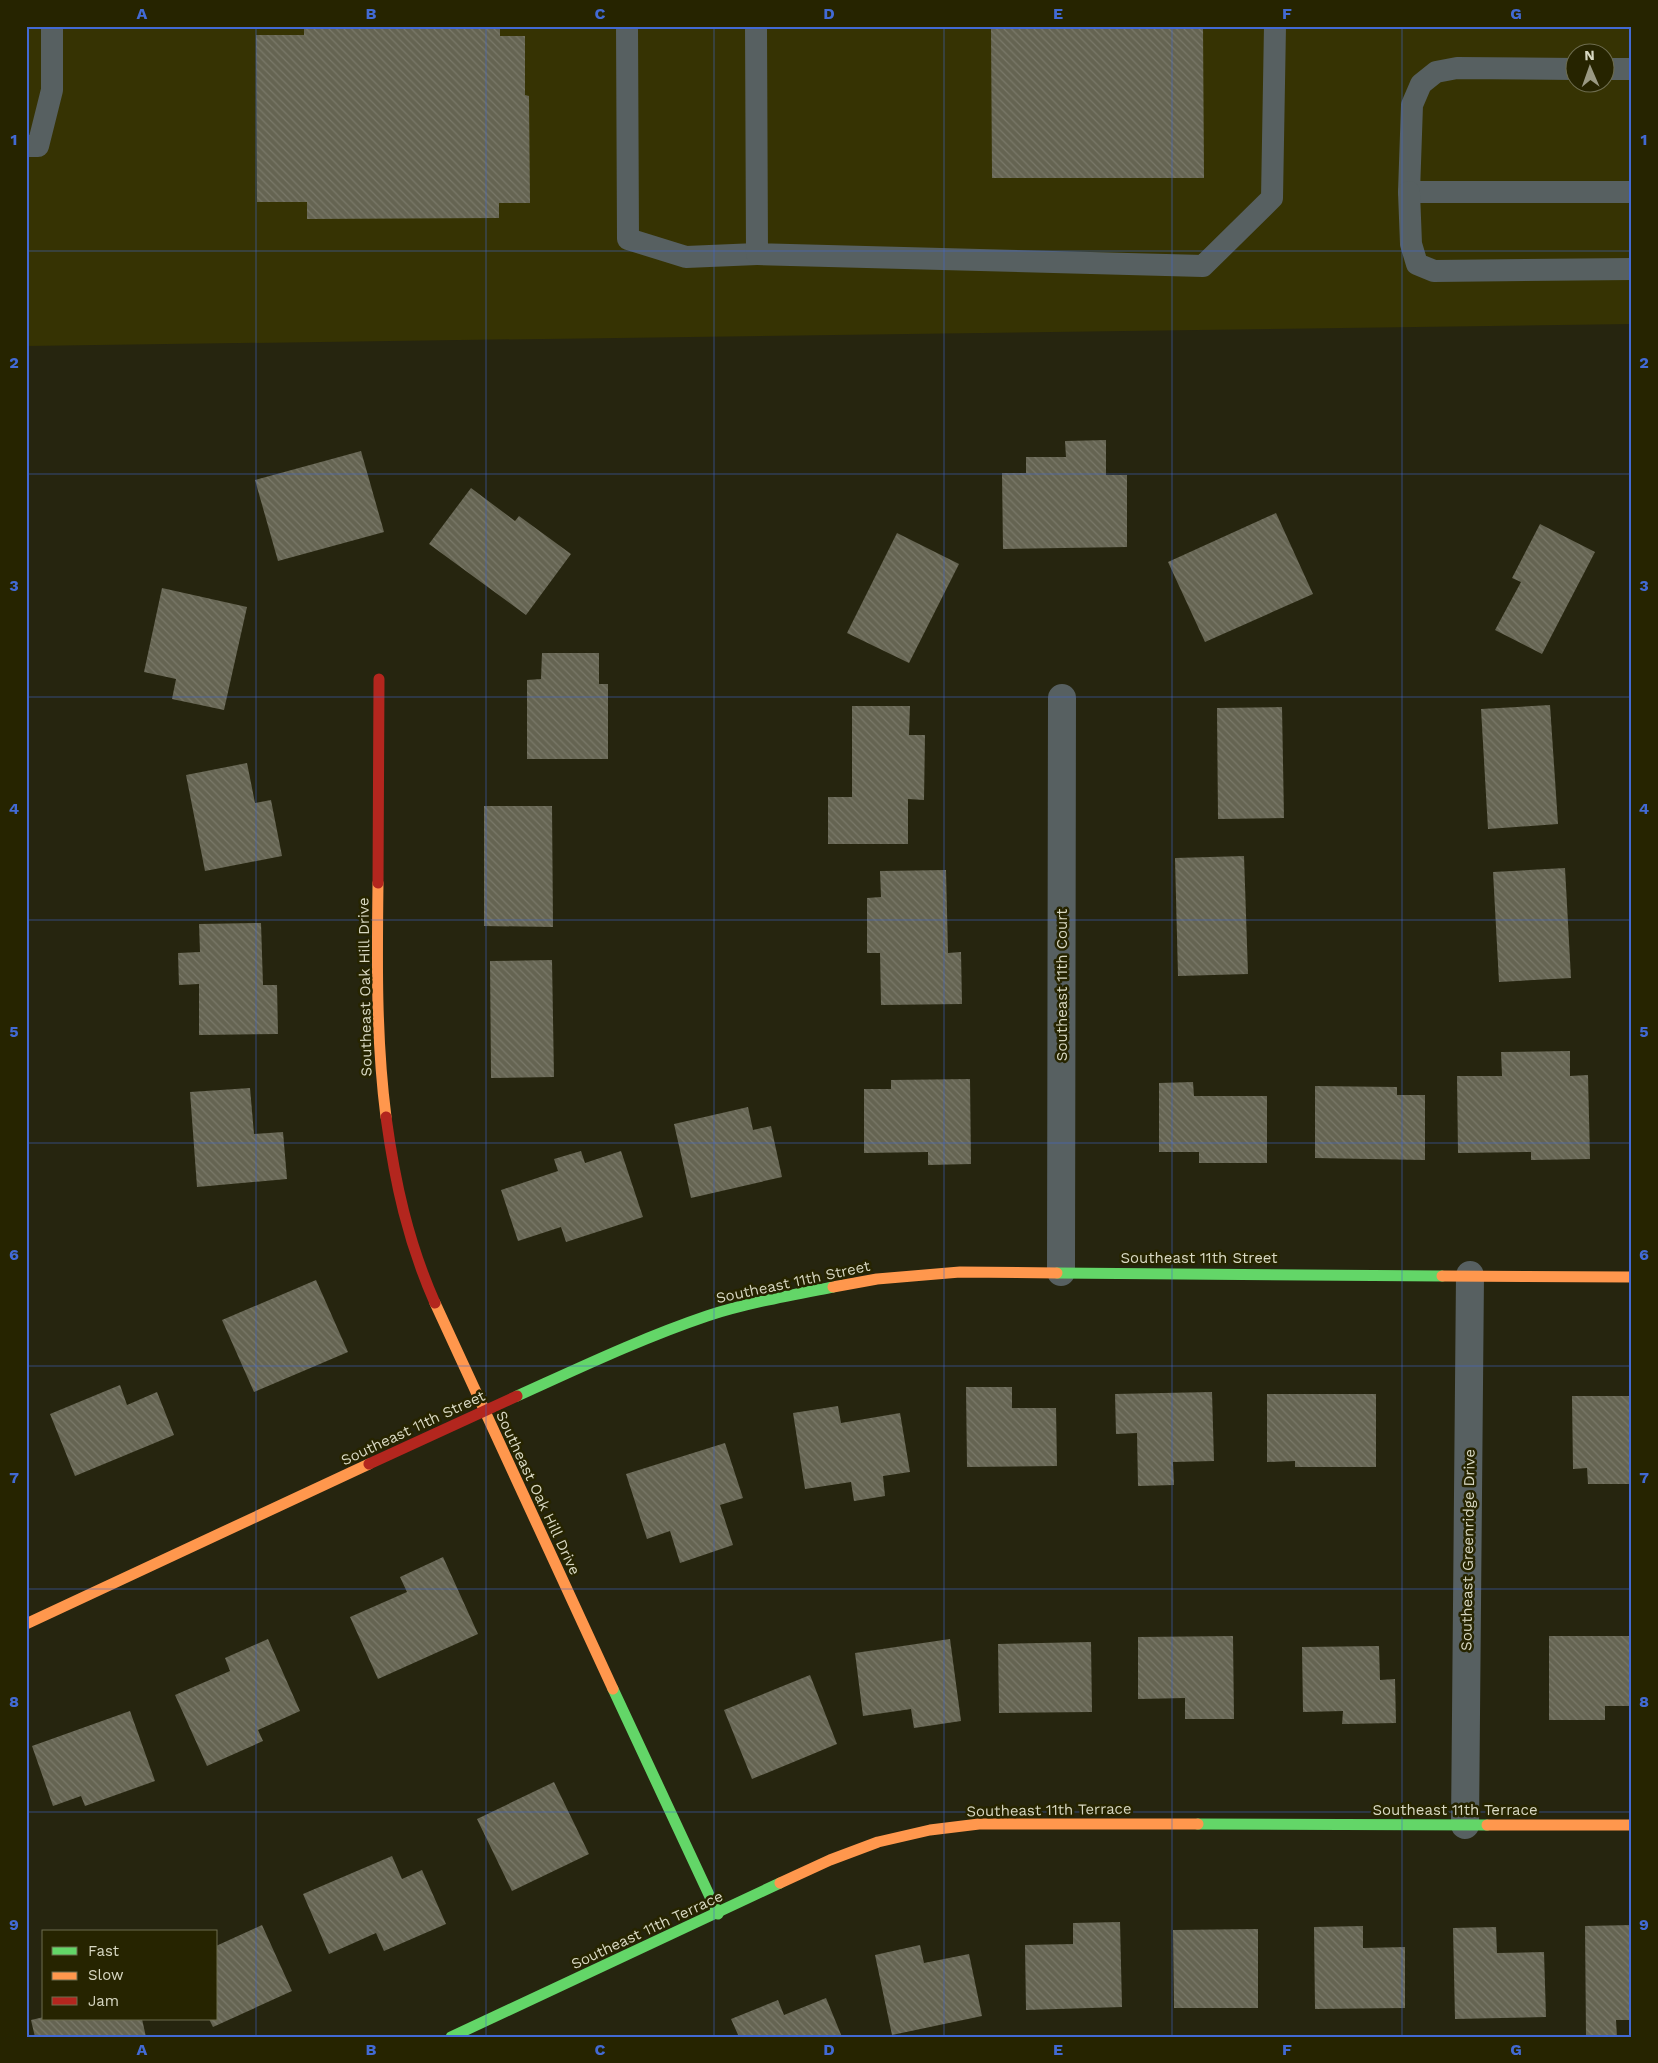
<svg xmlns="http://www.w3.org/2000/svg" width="1658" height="2063" font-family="'Work Sans',sans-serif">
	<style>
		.built { fill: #363303; fill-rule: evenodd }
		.building { fill: url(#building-back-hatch) }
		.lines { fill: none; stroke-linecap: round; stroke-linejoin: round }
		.lane { stroke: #576061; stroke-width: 22 }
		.street { stroke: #576061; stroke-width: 28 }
		.fast { stroke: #63d668; stroke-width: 11 }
		.slow { stroke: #ff974d; stroke-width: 11 }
		.jam { stroke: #b3261e; stroke-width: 11 }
		.grid { fill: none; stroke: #426ad4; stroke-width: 1; stroke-opacity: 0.55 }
		.labels { text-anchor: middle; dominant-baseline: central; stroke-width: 5; stroke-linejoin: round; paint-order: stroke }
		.street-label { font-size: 15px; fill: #d8d8c2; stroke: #262400 }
		.neatline { fill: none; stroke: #426ad4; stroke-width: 2 }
		.grid-label { font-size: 16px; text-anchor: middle; font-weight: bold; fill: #426ad4 }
	</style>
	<defs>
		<pattern id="building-back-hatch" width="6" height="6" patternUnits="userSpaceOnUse" patternTransform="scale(1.25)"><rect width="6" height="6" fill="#656452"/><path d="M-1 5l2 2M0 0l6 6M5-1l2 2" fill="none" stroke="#7a7969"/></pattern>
	</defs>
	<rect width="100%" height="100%" fill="#26250f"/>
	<!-- built -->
	<path class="built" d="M 26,26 L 1632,26 L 1632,324 L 26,346 ZM 1576,52 L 1606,52 L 1606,82 L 1576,82 Z"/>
	<!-- building -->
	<g class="building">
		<polygon points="304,26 500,26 500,36 525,36 525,95 529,96 530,203 499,203 499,218 307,219 307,202 257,202 256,35 304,35"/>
		<polygon points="991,26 1203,26 1204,178 992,178"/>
		<polygon points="1106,440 1106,475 1127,475 1127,547 1003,549 1002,473 1026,473 1026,457 1066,457 1065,441"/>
		<polygon points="361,451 384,532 278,561 255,480"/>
		<polygon points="471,488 515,521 519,516 571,554 526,615 429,544"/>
		<polygon points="1276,513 1313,594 1205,642 1168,562"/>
		<polygon points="1540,524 1595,552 1542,654 1495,630 1521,582 1512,578"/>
		<polygon points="897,533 959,564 909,663 847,633"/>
		<polygon points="162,588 247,607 224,710 172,699 176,679 144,672"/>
		<polygon points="542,653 599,653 599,684 608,684 608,759 527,759 527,680 541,679"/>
		<polygon points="1550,705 1558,824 1488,829 1481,709"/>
		<polygon points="852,706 910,706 909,735 925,735 924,800 908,799 908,844 828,844 828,797 852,797"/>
		<polygon points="1282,707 1284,818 1218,819 1217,708"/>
		<polygon points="247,763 255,803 271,800 282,856 205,871 186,775"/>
		<polygon points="484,806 552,806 553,927 484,926"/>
		<polygon points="1244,856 1248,974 1178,976 1175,858"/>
		<polygon points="1565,868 1571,978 1499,982 1493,872"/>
		<polygon points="946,870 948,953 961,952 962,1004 881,1005 880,953 867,953 867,898 881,897 880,871"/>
		<polygon points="261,923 263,985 277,985 278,1034 199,1035 199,984 179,985 178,953 200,952 199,924"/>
		<polygon points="552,960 554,1077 491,1078 490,961"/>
		<polygon points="1570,1051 1570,1076 1588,1075 1590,1159 1531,1160 1531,1152 1458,1153 1457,1076 1502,1076 1501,1052"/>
		<polygon points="970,1079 971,1164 928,1165 928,1152 864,1153 864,1089 891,1089 891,1080"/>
		<polygon points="1193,1082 1194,1096 1267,1096 1267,1163 1199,1163 1199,1152 1159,1152 1159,1083"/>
		<polygon points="1315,1086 1397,1087 1397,1095 1425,1095 1425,1160 1315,1158"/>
		<polygon points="250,1088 254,1134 283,1132 287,1179 197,1187 190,1092"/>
		<polygon points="748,1107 753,1130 771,1126 782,1177 691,1198 674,1124"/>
		<polygon points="581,1151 585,1163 621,1151 643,1217 566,1242 561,1227 518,1241 501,1190 558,1171 554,1159"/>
		<polygon points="316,1280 348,1352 254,1392 222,1320"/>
		<polygon points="120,1385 127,1405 157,1392 174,1435 75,1476 50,1414"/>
		<polygon points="966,1387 1012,1387 1012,1408 1056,1408 1057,1466 967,1467"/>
		<polygon points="1212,1392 1214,1461 1173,1462 1174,1485 1138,1486 1137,1433 1116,1434 1115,1394"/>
		<polygon points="1267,1394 1376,1394 1376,1467 1295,1467 1295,1461 1267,1462"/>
		<polygon points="1572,1396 1632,1396 1632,1484 1588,1484 1587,1468 1573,1469"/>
		<polygon points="838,1406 841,1423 900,1413 910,1472 883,1476 885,1496 854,1501 851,1482 805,1489 793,1413"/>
		<polygon points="725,1443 743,1498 720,1505 733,1545 680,1563 670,1531 647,1539 626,1474"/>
		<polygon points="443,1557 478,1634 378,1679 350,1617 407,1592 400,1577"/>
		<polygon points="1233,1636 1234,1719 1185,1719 1185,1698 1138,1699 1138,1637"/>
		<polygon points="1549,1636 1632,1636 1632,1706 1605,1706 1605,1720 1549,1720"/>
		<polygon points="268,1639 300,1711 258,1730 263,1741 207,1766 175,1695 230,1671 225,1658"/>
		<polygon points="950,1639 961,1721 914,1728 911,1709 863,1716 855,1653"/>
		<polygon points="1091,1642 1092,1712 999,1713 998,1644"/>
		<polygon points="1379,1646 1380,1680 1395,1679 1396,1723 1342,1724 1343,1711 1303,1712 1302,1647"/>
		<polygon points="810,1675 837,1744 752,1779 724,1710"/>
		<polygon points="130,1711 155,1781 85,1806 81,1796 53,1806 32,1746"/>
		<polygon points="554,1782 589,1854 512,1891 477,1819"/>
		<polygon points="392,1856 402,1879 422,1870 446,1924 384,1951 376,1933 329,1954 303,1894"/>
		<polygon points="1120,1922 1122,2007 1026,2010 1025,1945 1073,1944 1073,1923"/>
		<polygon points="262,1925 292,1991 213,2027 209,2019 216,2019 216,1946"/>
		<polygon points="1632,1925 1632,2020 1616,2020 1617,2037 1586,2037 1585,1926"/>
		<polygon points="1363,1926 1363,1948 1405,1947 1405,2008 1315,2009 1314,1927"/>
		<polygon points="1496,1927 1497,1953 1544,1952 1546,2017 1455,2019 1453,1928"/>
		<polygon points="1258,1929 1258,2008 1174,2008 1173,1930"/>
		<polygon points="920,1945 924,1963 969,1954 982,2016 892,2035 875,1955"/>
		<polygon points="826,1998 842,2037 739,2037 731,2019 778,2000 784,2015"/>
		<polygon points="44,2017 44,2019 142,2019 146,2037 35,2037 31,2020"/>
	</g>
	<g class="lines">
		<!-- lane -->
		<g class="lane">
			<polyline points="627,26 628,239 686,257 757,254"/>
			<polyline points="756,26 757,254 1203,266 1272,198 1275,26"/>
			<polyline points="1576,69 1457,68 1436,72 1421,84 1412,105 1409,192 1632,192"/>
			<polyline points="1606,69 1632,69"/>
			<polyline points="26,146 38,146 52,90 52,26"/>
			<polyline points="1409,192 1411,244 1417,264 1434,271 1632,269"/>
		</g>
		<!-- street -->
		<g class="street">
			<polyline points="1061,1272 1062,698"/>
			<polyline points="1465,1825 1470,1275"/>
		</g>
		<!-- fast -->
		<g class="fast">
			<polyline points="1057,1273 1442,1276"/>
			<path d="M 517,1396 C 579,1368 642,1338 707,1316 C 747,1303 792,1295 833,1287"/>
			<polyline points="613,1689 718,1914"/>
			<polyline points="1198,1824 1487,1825"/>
			<polyline points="451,2037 780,1883"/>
		</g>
		<!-- slow -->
		<g class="slow">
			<path d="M 378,883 C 377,961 376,1039 386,1117"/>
			<polyline points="1442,1276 1632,1277"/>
			<polyline points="833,1287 877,1279 960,1272 1057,1273"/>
			<polyline points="435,1303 613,1689"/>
			<polyline points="26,1624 369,1464"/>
			<polyline points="1487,1825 1632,1825"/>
			<polyline points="780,1883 830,1860 878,1842 930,1830 979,1824 1198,1824"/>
		</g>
		<!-- jam -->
		<g class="jam">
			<polyline points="378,883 379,679"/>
			<path d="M 386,1117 C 395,1183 408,1242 435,1303"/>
			<polyline points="369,1464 517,1396"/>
		</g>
	</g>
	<!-- grid -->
	<path class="grid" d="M 256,26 L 256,2037M 486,26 L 486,2037M 714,26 L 714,2037M 944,26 L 944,2037M 1172,26 L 1172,2037M 1402,26 L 1402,2037M 26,251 L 1632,251M 26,474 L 1632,474M 26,697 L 1632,697M 26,920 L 1632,920M 26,1143 L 1632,1143M 26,1366 L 1632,1366M 26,1589 L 1632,1589M 26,1812 L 1632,1812"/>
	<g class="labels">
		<!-- street labels -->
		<g class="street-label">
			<text transform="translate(1062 985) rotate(-90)">Southeast 11th Court</text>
			<text transform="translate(365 987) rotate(-91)">Southeast Oak Hill Drive</text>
			<text x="1199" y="1258">Southeast 11th Street</text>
			<text transform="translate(793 1282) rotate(-12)">Southeast 11th Street</text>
			<text transform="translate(413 1428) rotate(-25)">Southeast 11th Street</text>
			<text transform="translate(538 1493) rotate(65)">Southeast Oak Hill Drive</text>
			<text transform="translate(1468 1550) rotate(-89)">Southeast Greenridge Drive</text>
			<text transform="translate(1049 1810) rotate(-1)">Southeast 11th Terrace</text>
			<text x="1455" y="1810">Southeast 11th Terrace</text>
			<text transform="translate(647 1930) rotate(-25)">Southeast 11th Terrace</text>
		</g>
	</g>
	<!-- border -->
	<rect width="1658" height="2063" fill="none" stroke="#262400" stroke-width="55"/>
	<!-- legend -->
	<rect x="42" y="1930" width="175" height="90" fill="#262400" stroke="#6d6c4e"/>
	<rect x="52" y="1947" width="25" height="8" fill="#63d668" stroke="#6d6c4e"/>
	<text x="88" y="1956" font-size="15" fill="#d8d8c2">Fast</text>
	<rect x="52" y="1972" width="25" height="8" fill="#ff974d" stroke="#6d6c4e"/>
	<text x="88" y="1980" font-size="15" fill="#d8d8c2">Slow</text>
	<rect x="52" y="1997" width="25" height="8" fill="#b3261e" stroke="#6d6c4e"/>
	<text x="88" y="2006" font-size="15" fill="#d8d8c2">Jam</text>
	<!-- north arrow -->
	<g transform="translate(1590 68) rotate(358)"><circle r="24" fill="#262400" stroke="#6d6c4e"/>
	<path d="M0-4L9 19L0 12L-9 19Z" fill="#9a9983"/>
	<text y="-8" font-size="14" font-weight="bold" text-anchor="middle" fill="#d8d8c2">N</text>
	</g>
	<rect x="28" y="28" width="1602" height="2008" class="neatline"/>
	<g class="grid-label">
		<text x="142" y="19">A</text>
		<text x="371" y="19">B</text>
		<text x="600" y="19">C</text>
		<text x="829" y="19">D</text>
		<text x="1058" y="19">E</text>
		<text x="1287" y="19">F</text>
		<text x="1516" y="19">G</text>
		<text x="14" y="145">1</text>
		<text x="1644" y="145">1</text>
		<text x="14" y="368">2</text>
		<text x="1644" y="368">2</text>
		<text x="14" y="591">3</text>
		<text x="1644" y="591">3</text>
		<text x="14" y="814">4</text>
		<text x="1644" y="814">4</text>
		<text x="14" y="1037">5</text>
		<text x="1644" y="1037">5</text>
		<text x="14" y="1260">6</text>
		<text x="1644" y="1260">6</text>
		<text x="14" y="1483">7</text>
		<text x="1644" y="1483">7</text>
		<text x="14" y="1707">8</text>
		<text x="1644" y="1707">8</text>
		<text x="14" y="1930">9</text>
		<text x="1644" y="1930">9</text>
		<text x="142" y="2055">A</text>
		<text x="371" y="2055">B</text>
		<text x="600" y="2055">C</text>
		<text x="829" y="2055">D</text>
		<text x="1058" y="2055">E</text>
		<text x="1287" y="2055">F</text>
		<text x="1516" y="2055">G</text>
	</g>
</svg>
